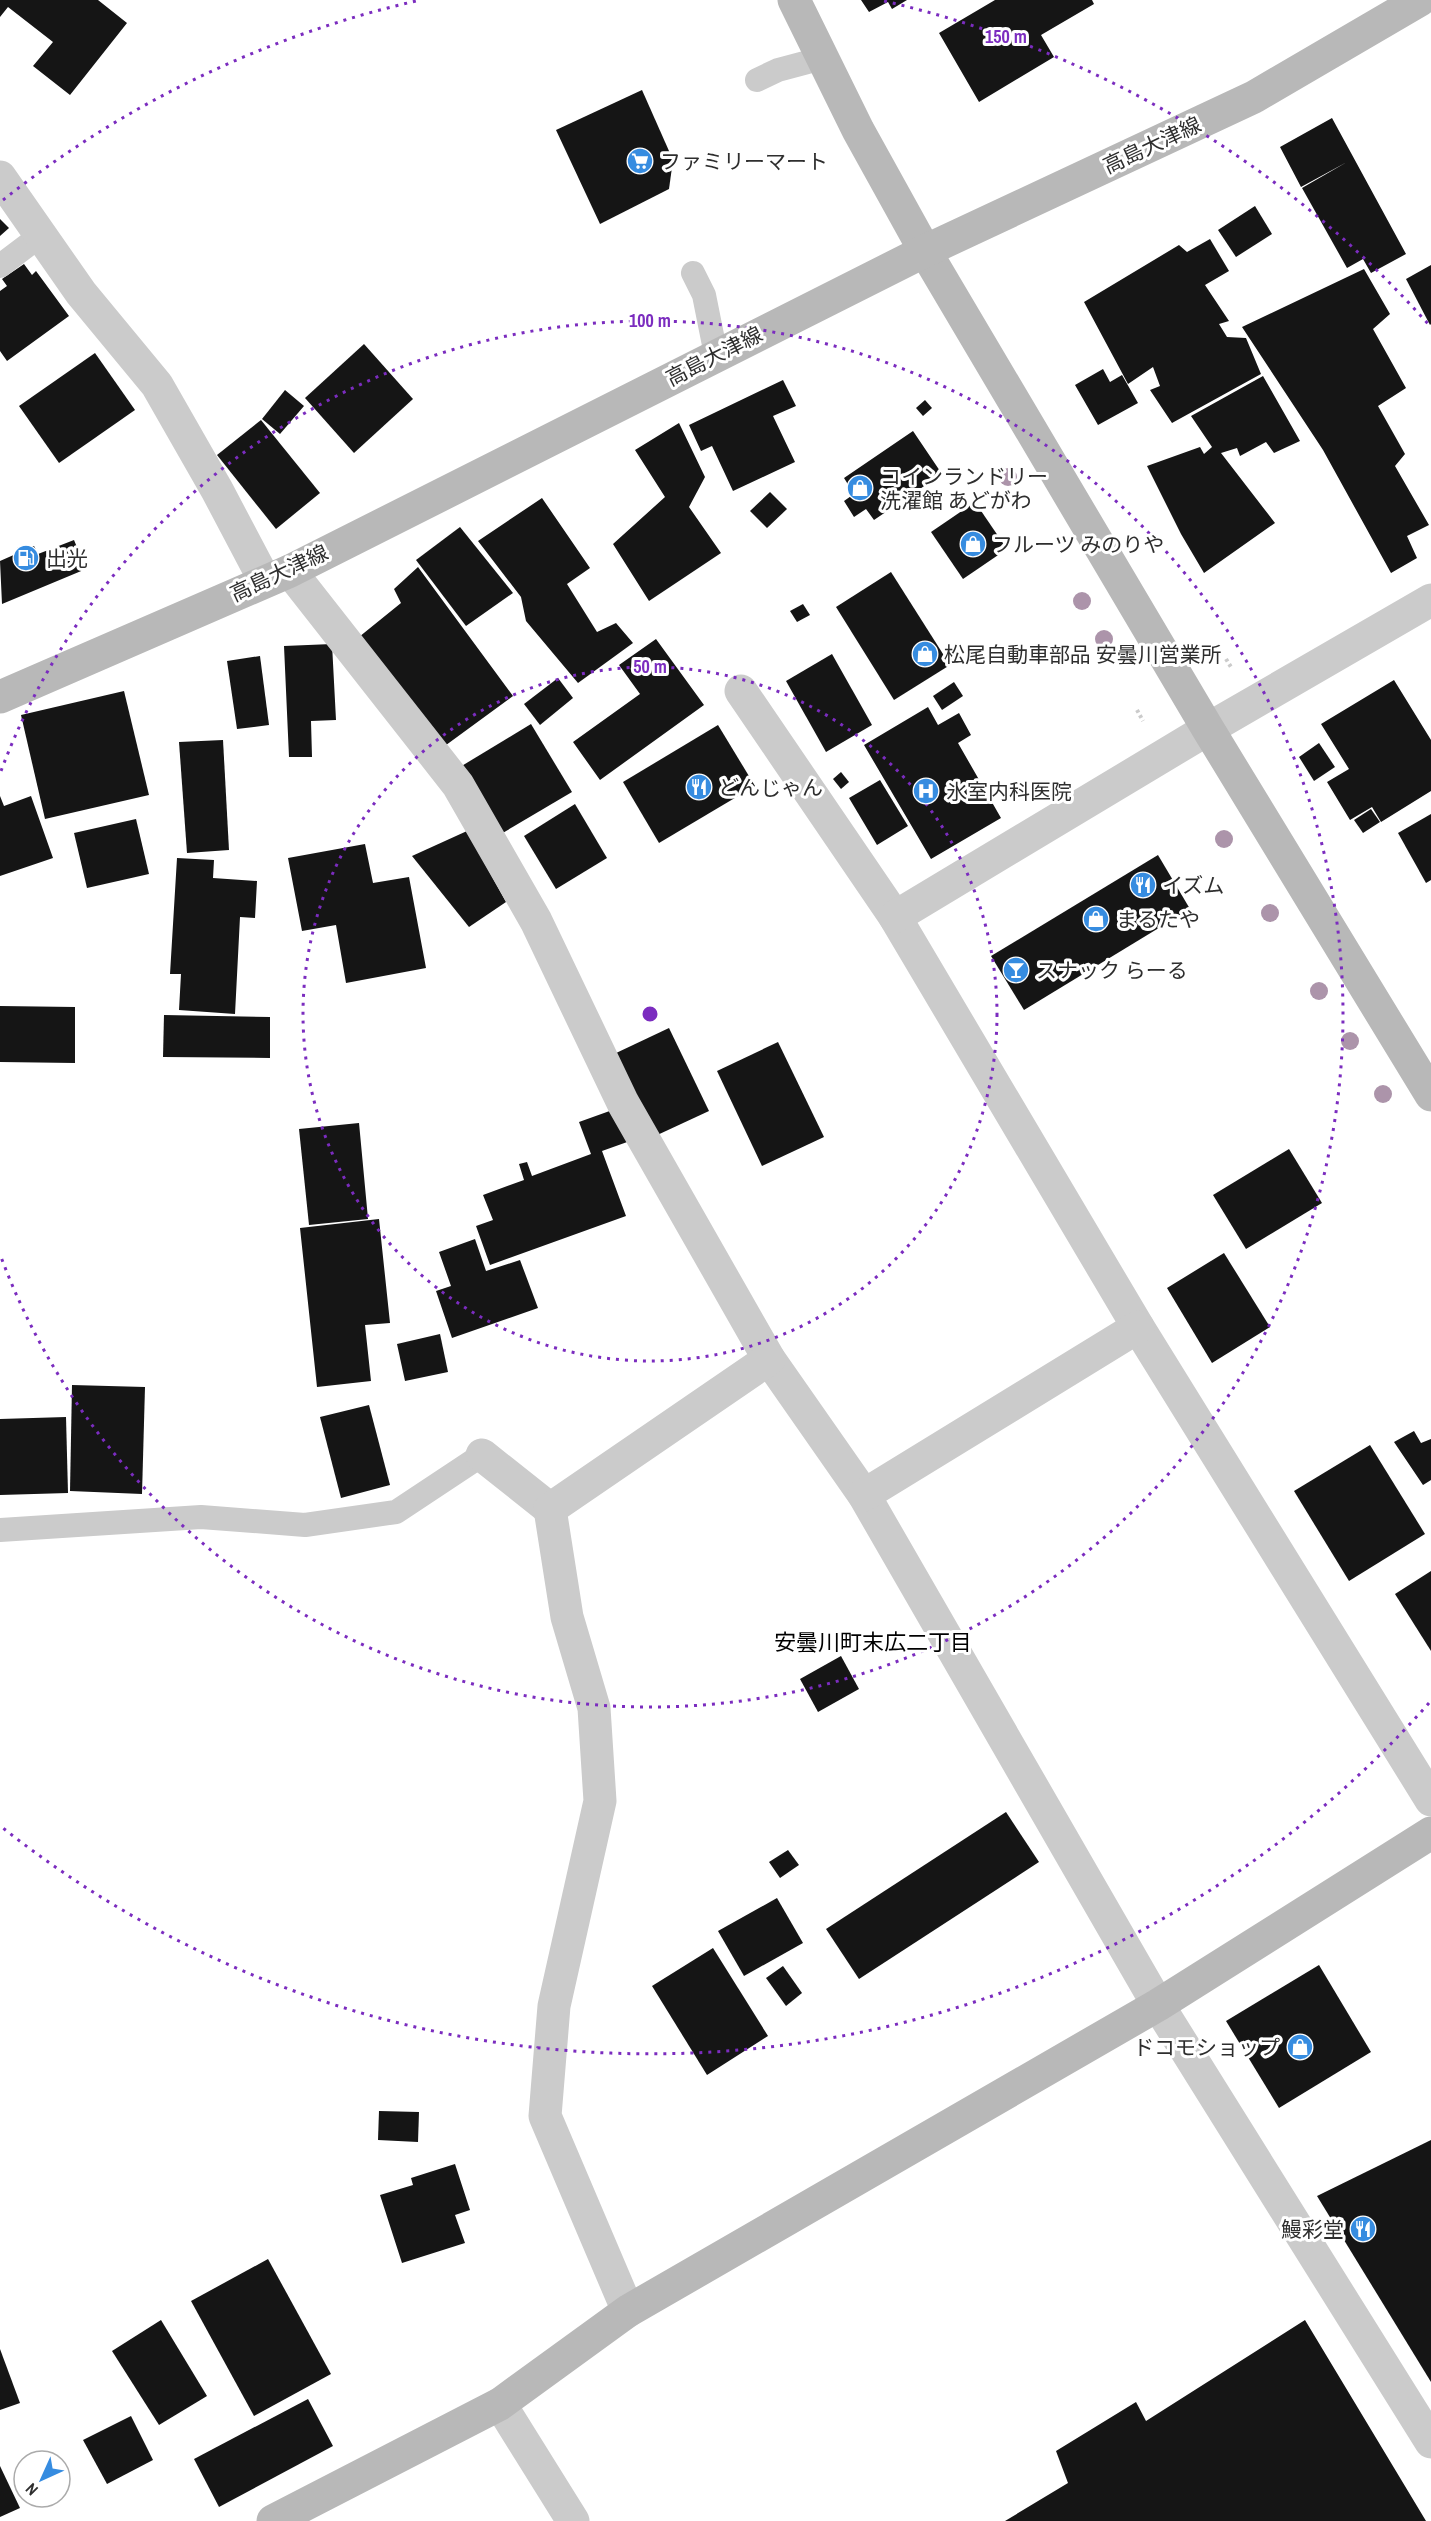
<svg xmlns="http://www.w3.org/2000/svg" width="1431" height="2521" font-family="'Archivo Narrow','Noto Sans JP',sans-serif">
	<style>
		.building { fill: #151515 }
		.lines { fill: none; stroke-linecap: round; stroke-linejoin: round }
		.path { stroke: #cbcbcb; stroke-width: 4; stroke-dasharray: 3 3; stroke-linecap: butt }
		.lane { stroke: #cbcbcb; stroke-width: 24 }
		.street { stroke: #cbcbcb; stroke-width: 33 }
		.secondary { stroke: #b8b8b8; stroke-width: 33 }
		.tree { fill: #ac94aa }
		.ring { fill: none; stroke: #7b2cbf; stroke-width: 3; stroke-dasharray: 3 6 }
		.labels { text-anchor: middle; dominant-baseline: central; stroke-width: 6; stroke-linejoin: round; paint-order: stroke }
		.street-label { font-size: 21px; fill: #2e2e2e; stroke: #fff }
		.poi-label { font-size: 21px; fill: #2e2e2e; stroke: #fff; text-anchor: start }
		.neighbourhood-label { font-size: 22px; fill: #000; stroke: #fff }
		.centre { fill: #7b2cbf; stroke: #fff; stroke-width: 3 }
		.ring-label { font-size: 18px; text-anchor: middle; font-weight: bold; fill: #7b2cbf; stroke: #fff; stroke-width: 6; stroke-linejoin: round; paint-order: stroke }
	</style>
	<rect width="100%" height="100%" fill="#fff"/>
	<!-- building -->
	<g class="building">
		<polygon points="0,0 98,0 127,23 70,95 33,66 53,42 8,7 0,17"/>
		<polygon points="861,0 907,0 892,9 888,2 869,12"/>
		<polygon points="995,0 1092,0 1094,4 1041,35 1054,57 979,102 939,33"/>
		<polygon points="642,90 673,160 669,189 600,224 556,130"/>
		<polygon points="1332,118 1406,254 1371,273 1363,259 1347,268 1302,188 1347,162 1301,187 1280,147"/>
		<polygon points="1255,206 1272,234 1236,257 1218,230"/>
		<polygon points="0,219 9,228 0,236"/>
		<polygon points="1210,239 1229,271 1205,285 1229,321 1219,324 1227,337 1246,338 1261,374 1172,423 1150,390 1160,386 1153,367 1128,384 1084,302 1179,245 1187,252"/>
		<polygon points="24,264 32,275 36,271 69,316 7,361 0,351 0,291 7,286 2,279"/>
		<polygon points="1431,265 1431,324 1430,325 1406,279"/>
		<polygon points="1364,269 1390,314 1373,329 1406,388 1378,406 1405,454 1395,466 1429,525 1407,536 1417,558 1391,573 1323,450 1242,327"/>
		<polygon points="364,344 413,399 354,453 305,398"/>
		<polygon points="95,353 135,410 59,463 19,406"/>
		<polygon points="1103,369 1110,382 1122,375 1138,403 1098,425 1075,385"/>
		<polygon points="1263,376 1300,441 1274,453 1266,442 1240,456 1237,448 1221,453 1275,523 1204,573 1181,534 1147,466 1200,447 1204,454 1212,447 1191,416"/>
		<polygon points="783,380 796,406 773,416 795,462 733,491 712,446 701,451 689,425"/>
		<polygon points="285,390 304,406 280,434 262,419"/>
		<polygon points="925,400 932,408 923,416 916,408"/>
		<polygon points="261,420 320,493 276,529 217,455"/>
		<polygon points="679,423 705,477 689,507 721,553 649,601 613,544 665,497 635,450"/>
		<polygon points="913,431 942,474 874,520 866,509 854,517 844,501 854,494 844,478"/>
		<polygon points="770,492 787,509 767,528 750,511"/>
		<polygon points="542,498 590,568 567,584 597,632 616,623 633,643 578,683 526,621 521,597 478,541"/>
		<polygon points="975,502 1007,549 963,579 931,532"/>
		<polygon points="460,527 513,593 466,626 416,560"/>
		<polygon points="74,540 86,569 2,604 0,561 34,546 38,554"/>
		<polygon points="418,567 513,696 442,748 359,637 401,603 394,589"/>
		<polygon points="891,572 950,665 894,700 836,607"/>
		<polygon points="803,604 810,615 797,622 790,611"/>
		<polygon points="656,639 704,705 600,780 573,742 640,694 619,665"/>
		<polygon points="332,644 336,720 311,721 312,757 289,757 284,646"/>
		<polygon points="832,654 872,725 826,752 786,681"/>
		<polygon points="260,656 269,725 237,729 227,661"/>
		<polygon points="558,678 573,698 540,725 524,704"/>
		<polygon points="1394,680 1431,740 1431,791 1381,822 1372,807 1350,820 1327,782 1349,769 1321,724"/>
		<polygon points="954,682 963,696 942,710 933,696"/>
		<polygon points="124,691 149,795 45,819 21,715"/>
		<polygon points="928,707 938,725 959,713 971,735 958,743 1001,818 931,859 864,745"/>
		<polygon points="531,724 572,792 501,834 460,767"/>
		<polygon points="718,725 755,786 659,843 623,782"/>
		<polygon points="223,740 229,850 187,853 179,742"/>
		<polygon points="1319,743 1335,767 1314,781 1299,757"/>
		<polygon points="841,772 849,782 841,789 833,779"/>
		<polygon points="880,780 908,826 877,845 849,798"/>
		<polygon points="0,796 4,806 31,796 53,858 0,876"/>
		<polygon points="575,804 607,858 556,889 524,836"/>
		<polygon points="1371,809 1380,822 1363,833 1354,820"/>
		<polygon points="1431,814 1431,880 1426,883 1398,833"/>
		<polygon points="136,819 149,874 87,888 74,833"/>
		<polygon points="467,831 506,902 469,927 412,856"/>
		<polygon points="365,844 373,883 409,877 426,968 346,983 336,925 302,931 288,858"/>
		<polygon points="1158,855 1190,909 1024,1010 991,956"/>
		<polygon points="177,858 214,860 213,878 257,881 255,918 240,917 235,1014 179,1010 181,974 170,974"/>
		<polygon points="0,1006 75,1007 75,1063 0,1062"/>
		<polygon points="164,1015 270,1017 270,1058 163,1057"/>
		<polygon points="669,1028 709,1111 653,1137 614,1054"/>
		<polygon points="778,1042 824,1137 762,1166 717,1071"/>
		<polygon points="618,1108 630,1141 602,1151 626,1216 490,1265 476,1226 493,1220 483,1195 524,1180 519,1164 527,1162 532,1176 591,1154 579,1122"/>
		<polygon points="359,1123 368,1219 309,1225 299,1129"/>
		<polygon points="1289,1149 1322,1203 1246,1249 1213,1195"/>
		<polygon points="379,1219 390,1323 365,1325 371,1381 317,1387 300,1228"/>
		<polygon points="475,1239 486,1271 520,1260 538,1308 452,1338 436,1291 451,1286 439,1252"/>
		<polygon points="1224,1253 1270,1327 1212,1363 1167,1288"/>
		<polygon points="440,1334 448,1372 405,1381 397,1344"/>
		<polygon points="72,1385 145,1387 142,1494 70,1491"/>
		<polygon points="369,1405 390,1485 341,1498 320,1417"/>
		<polygon points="66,1417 68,1493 0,1495 0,1419"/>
		<polygon points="1414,1431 1421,1443 1431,1439 1431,1480 1423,1485 1394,1442"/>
		<polygon points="1370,1445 1425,1534 1349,1581 1294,1491"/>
		<polygon points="1431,1571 1431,1651 1395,1594"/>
		<polygon points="841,1656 859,1689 818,1712 800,1679"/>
		<polygon points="1006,1812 1039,1862 859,1979 826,1929"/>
		<polygon points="788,1850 799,1865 780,1878 769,1862"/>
		<polygon points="777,1898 803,1943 744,1976 718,1931"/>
		<polygon points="713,1948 768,2036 707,2075 652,1986"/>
		<polygon points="1319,1965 1371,2052 1279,2108 1226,2021"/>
		<polygon points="783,1966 802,1993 786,2006 766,1978"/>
		<polygon points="379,2111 419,2112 418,2142 378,2140"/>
		<polygon points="1431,2140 1431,2382 1317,2196"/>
		<polygon points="455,2164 470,2210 455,2215 465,2243 402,2263 380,2195 413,2185 411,2178"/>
		<polygon points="268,2259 331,2374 254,2416 191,2301"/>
		<polygon points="161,2320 207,2396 159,2425 112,2351"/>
		<polygon points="1305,2320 1426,2521 1005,2521 1068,2483 1056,2451 1136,2402 1146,2421"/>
		<polygon points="0,2349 20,2403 0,2410"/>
		<polygon points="308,2399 333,2446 219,2507 194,2459"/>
		<polygon points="131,2416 153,2460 107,2484 83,2440"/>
		<polygon points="0,2466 20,2508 0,2517"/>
	</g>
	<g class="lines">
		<!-- path -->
		<g class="path">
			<polyline points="1226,659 1231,667"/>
			<polyline points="1137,710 1143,721"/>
		</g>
		<!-- lane -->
		<g class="lane">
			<polyline points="757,80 778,70 823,58"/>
			<polyline points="0,266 41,235"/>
			<polyline points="693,273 704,295 716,355"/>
			<polyline points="0,1530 201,1517 305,1525 396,1512 482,1455"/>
		</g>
		<!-- street -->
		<g class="street">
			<polyline points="0,177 81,293 157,385 217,490 265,581"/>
			<polyline points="290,571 458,785 536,921 623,1103 769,1359 864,1495 1158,2005 1431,2442"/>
			<polyline points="741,691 895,917 1138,1327 1431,1800"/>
			<polyline points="895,917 1208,729 1431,600"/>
			<polyline points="482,1455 550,1509"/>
			<polyline points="864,1495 1138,1327"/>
			<polyline points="628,2311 545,2116 554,2006 600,1801 594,1708 567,1617 550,1509 769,1359"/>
			<polyline points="500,2404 573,2521"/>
		</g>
		<!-- secondary -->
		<g class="secondary">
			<polyline points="794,0 858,130 925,251 1208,729 1431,1095"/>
			<polyline points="0,697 290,571 925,251 1254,97 1420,0"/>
			<polyline points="273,2521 500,2404 628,2311 1158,2005 1431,1833"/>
		</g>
	</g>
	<!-- trees -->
	<g class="tree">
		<circle cx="1008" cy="477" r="9"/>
		<circle cx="1082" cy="601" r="9"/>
		<circle cx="1104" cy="639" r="9"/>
		<circle cx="1224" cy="839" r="9"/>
		<circle cx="1270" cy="913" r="9"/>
		<circle cx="1319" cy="991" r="9"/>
		<circle cx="1350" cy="1041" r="9"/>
		<circle cx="1383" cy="1094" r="9"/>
	</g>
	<!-- distance rings -->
	<g class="ring">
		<circle cx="650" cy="1014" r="347"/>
		<path d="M1 771A693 693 0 1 1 1 1257"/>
		<path d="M1429 1703A1040 1040 0 0 1 3 1828M3 200A1040 1040 0 0 1 416 1M884 1A1040 1040 0 0 1 1429 325"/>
	</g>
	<!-- icons -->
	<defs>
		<g id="supermarket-disc" transform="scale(1.35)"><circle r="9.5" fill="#368ce0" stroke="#fff"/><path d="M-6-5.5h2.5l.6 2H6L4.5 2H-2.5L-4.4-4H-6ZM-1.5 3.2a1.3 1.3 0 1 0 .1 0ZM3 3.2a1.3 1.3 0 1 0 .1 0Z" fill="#fff"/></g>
		<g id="shop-disc" transform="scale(1.35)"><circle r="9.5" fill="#368ce0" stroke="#fff"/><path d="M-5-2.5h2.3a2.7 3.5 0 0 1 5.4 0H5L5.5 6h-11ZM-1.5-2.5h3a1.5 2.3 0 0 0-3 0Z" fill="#fff"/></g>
		<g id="fuel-disc" transform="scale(1.35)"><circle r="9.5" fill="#368ce0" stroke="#fff"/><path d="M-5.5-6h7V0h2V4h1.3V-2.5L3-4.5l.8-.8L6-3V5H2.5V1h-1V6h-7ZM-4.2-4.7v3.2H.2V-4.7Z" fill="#fff"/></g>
		<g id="restaurant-disc" transform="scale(1.35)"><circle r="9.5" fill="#368ce0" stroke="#fff"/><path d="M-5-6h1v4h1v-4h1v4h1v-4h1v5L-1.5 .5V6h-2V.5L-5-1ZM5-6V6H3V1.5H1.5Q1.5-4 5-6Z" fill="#fff"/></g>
		<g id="hospital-disc" transform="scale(1.35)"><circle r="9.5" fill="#368ce0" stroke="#fff"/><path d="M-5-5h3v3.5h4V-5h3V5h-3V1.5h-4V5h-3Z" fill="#fff"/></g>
		<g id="bar-disc" transform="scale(1.35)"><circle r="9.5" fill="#368ce0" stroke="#fff"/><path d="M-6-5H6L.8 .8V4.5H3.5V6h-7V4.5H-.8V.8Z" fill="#fff"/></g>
	</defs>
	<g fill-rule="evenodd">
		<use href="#supermarket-disc" x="640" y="161"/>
		<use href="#shop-disc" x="860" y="488"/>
		<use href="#shop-disc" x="973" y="544"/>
		<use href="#fuel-disc" x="26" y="558"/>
		<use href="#shop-disc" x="925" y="654"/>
		<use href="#restaurant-disc" x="699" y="787"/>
		<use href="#hospital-disc" x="926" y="791"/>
		<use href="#restaurant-disc" x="1143" y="885"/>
		<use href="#shop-disc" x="1096" y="919"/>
		<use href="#bar-disc" x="1016" y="970"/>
		<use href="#shop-disc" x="1300" y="2047"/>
		<use href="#restaurant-disc" x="1363" y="2229"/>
	</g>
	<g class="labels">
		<!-- street labels -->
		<g class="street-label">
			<text transform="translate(1152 145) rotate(-25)">高島大津線</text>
			<text transform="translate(714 356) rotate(-27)">高島大津線</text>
			<text transform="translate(279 573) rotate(-25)">高島大津線</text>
		</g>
		<!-- poi labels -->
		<g class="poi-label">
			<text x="660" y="161">ファミリーマート</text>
			<text x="880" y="476">コインランドリー<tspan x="880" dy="24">洗濯館 あどがわ</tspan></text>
			<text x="992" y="544">フルーツ みのりや</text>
			<text x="46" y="558">出光</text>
			<text x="944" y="654">松尾自動車部品 安曇川営業所</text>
			<text x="718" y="787">どんじゃん</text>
			<text x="946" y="791">氷室内科医院</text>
			<text x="1162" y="885">イズム</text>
			<text x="1116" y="919">まるたや</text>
			<text x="1036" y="970">スナック らーる</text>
			<text x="1280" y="2047" text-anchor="end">ドコモショップ</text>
			<text x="1344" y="2229" text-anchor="end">鰻彩堂</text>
		</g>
		<!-- neighbourhood labels -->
		<g class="neighbourhood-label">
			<text x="873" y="1642">安曇川町末広二丁目</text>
		</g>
	</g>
	<circle cx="650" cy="1014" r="9" class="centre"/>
	<g class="ring-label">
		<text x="1006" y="43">150 m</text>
		<text x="650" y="327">100 m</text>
		<text x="650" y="673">50 m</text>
	</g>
	<!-- north arrow -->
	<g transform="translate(42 2479) rotate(225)"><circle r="28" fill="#ffffff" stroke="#ababab" stroke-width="1.5"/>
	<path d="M0-4.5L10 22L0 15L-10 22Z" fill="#368ce0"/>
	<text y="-9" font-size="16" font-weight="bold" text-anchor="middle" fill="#2e2e2e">N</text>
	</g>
</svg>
